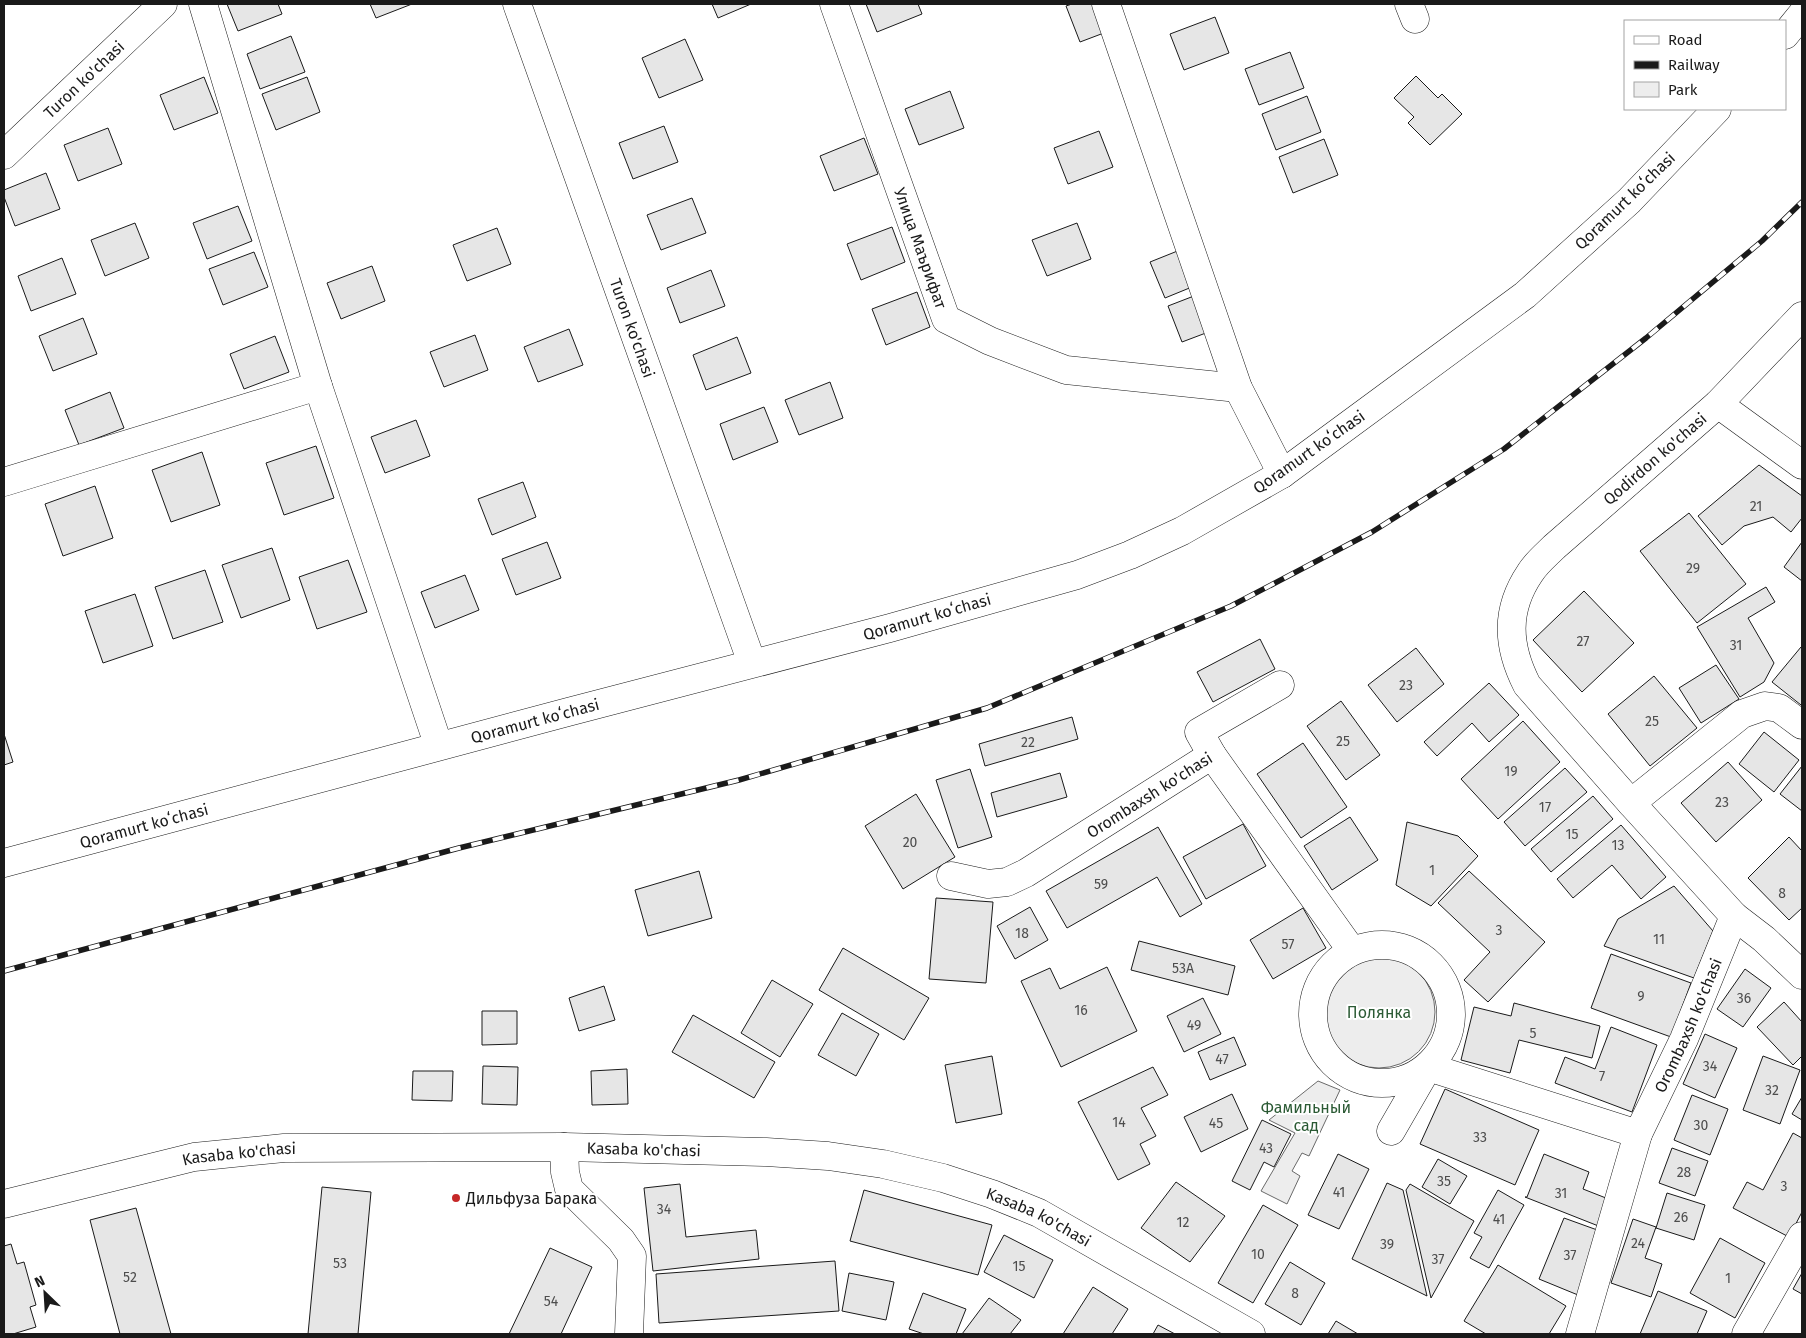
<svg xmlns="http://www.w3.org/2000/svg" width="1806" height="1338" font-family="'Fira Sans',sans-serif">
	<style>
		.green { fill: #ededed; stroke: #6a6a6a }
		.building { fill: #e6e6e6; stroke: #1a1a1a }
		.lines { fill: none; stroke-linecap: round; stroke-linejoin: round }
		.minor-casing { stroke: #1a1a1a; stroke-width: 29 }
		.major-casing { stroke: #1a1a1a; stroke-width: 29 }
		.minor { stroke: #fff; stroke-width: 28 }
		.major { stroke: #fff; stroke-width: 28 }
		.rail-casing { stroke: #1a1a1a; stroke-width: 5.5 }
		.rail { stroke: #fff; stroke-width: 4; stroke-dasharray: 11; stroke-linecap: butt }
		.poi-dot { fill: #c62828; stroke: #fff; stroke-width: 2 }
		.labels { text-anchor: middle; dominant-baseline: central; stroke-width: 4; stroke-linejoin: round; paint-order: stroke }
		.number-label { font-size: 14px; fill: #4d4d4d }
		.street-label { font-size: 16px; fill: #1a1a1a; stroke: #fff }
		.park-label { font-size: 16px; fill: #2b5a34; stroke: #fff }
		.poi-label { font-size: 16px; fill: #1a1a1a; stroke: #fff; text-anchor: start }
	</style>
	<rect width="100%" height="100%" fill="#fff"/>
	<!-- green -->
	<g class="green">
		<circle cx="1379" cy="1012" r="56"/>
		<polygon points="1318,1081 1340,1090 1309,1156 1302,1153 1292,1171 1300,1176 1287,1204 1261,1191 1295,1133 1269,1120"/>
	</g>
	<!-- building -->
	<g class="building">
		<polygon points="227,4 278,4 282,14 238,31"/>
		<polygon points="370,4 412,4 376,18"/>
		<polygon points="712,4 751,4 718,18"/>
		<polygon points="866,4 918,4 922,14 877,32"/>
		<polygon points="1072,4 1117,4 1125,25 1080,42 1066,6"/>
		<polygon points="1215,17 1229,53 1184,70 1170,34"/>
		<polygon points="291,36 305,72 260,89 247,54"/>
		<polygon points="685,39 703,80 659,98 642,58"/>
		<polygon points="1290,52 1304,88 1259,105 1245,69"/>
		<polygon points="1416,76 1438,98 1442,94 1462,114 1430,145 1408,123 1414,117 1394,98"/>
		<polygon points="204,77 218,113 174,130 160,95"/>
		<polygon points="307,77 320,112 276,130 262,94"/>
		<polygon points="950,91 964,128 919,145 905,109"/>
		<polygon points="1307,96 1321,132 1276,150 1262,114"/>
		<polygon points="664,126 678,162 633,179 619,143"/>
		<polygon points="108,128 122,164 78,181 64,145"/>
		<polygon points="1099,131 1113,167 1068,184 1054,148"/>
		<polygon points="864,138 878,174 834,191 820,156"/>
		<polygon points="1324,139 1338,175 1293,193 1279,157"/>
		<polygon points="46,173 60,209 15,226 4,197 4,190"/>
		<polygon points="692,198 706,233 661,250 647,215"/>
		<polygon points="238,206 252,241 207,259 193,223"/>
		<polygon points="135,223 149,258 105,276 91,240"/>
		<polygon points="1077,223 1091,259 1047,276 1032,240"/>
		<polygon points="892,227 905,262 861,280 847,244"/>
		<polygon points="497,228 511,264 467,281 453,245"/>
		<polygon points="1195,244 1209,280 1165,298 1150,262"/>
		<polygon points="254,252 268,287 223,305 209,269"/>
		<polygon points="62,258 76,294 31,311 18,276"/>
		<polygon points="372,266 385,301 341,319 327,283"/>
		<polygon points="711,270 725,306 680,323 667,288"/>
		<polygon points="1212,289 1227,325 1182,342 1168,306"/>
		<polygon points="917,292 930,327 886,345 872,309"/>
		<polygon points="83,318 97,354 53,371 39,336"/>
		<polygon points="569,329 583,365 538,382 524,347"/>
		<polygon points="475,335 488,370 444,387 430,352"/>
		<polygon points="275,336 289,372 244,389 230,354"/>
		<polygon points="737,337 751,373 706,390 693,355"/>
		<polygon points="830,382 843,418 799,435 785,400"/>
		<polygon points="110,392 124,428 79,445 65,410"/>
		<polygon points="764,407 778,442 733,460 720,424"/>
		<polygon points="416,420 430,456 385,473 371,437"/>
		<polygon points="316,446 334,498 284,515 266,463"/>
		<polygon points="202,452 220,505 171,522 152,470"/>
		<polygon points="1759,465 1802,496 1802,518 1791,532 1773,517 1744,526 1722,545 1698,516"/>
		<polygon points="523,482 536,517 492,535 478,499"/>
		<polygon points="95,486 113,538 63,556 45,504"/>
		<polygon points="1689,513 1746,584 1697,623 1640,551"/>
		<polygon points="547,542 561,578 516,595 502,559"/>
		<polygon points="1802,542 1802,581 1784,567"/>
		<polygon points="272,548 290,600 241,618 222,565"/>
		<polygon points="348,560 367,612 317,629 299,577"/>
		<polygon points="205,570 223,622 173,639 155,587"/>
		<polygon points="465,575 479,610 435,628 421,592"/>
		<polygon points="1766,587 1775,602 1748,618 1774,663 1764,682 1740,697 1697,627"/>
		<polygon points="1584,591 1634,643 1582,692 1533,640"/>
		<polygon points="135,594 153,646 103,663 85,611"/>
		<polygon points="1260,639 1275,669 1213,702 1197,672"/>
		<polygon points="1801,647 1802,648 1802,703 1801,705 1772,682"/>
		<polygon points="1416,648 1444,684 1397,722 1368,685"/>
		<polygon points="1716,665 1739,699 1701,723 1679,688"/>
		<polygon points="1654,676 1697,728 1650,766 1608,714"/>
		<polygon points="1489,683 1519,715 1489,742 1472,723 1437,756 1424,742"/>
		<polygon points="1341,701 1380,755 1346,780 1307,726"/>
		<polygon points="1072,717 1078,739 985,766 979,744"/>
		<polygon points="1523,721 1560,762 1498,819 1461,779"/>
		<polygon points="1764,732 1799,760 1774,792 1739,764"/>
		<polygon points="4,734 13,762 4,765"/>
		<polygon points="1303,743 1347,807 1301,838 1257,774"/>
		<polygon points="1728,762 1762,800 1716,842 1681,803"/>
		<polygon points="1802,766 1802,811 1780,794"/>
		<polygon points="1565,768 1587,792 1525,846 1504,822"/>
		<polygon points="970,769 992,837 958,848 936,780"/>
		<polygon points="1060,773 1067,797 997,817 991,793"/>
		<polygon points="916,794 955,857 903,889 865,826"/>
		<polygon points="1593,796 1613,819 1551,872 1531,849"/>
		<polygon points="1350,817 1378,860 1332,890 1304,846"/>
		<polygon points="1407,822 1458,836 1478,856 1431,906 1396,885"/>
		<polygon points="1243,824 1266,866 1206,899 1183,857"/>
		<polygon points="1621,825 1666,877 1641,899 1612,865 1573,898 1557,879"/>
		<polygon points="1158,827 1202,904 1180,917 1157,877 1067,928 1046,891"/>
		<polygon points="1789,837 1802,851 1802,908 1789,920 1748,878"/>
		<polygon points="699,871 712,918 648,936 635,890"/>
		<polygon points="1469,871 1545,942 1488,1002 1464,980 1490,952 1438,903"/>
		<polygon points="1674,886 1713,931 1694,978 1604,946 1618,919"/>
		<polygon points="936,898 993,902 986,983 929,979"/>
		<polygon points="1030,907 1048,940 1015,959 997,926"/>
		<polygon points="1303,908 1326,948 1273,979 1250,940"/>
		<polygon points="1139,941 1235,966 1228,995 1131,970"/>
		<polygon points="843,948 929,998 904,1040 819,990"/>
		<polygon points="1611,954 1691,983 1671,1037 1591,1008"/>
		<polygon points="1107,967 1137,1031 1061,1067 1021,981 1050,968 1060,989"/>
		<polygon points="1745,969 1771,988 1743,1027 1717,1009"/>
		<polygon points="772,980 813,1004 780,1057 741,1033"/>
		<polygon points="604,986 615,1020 579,1031 569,998"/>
		<polygon points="1203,998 1221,1034 1184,1052 1167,1016"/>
		<polygon points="1784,1002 1802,1022 1802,1056 1793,1065 1757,1027"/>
		<polygon points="1514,1003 1600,1026 1592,1058 1519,1040 1510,1073 1461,1060 1474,1007 1511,1016"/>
		<polygon points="482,1011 517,1011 517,1044 482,1045"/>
		<polygon points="842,1013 879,1034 856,1076 818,1055"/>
		<polygon points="693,1015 775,1062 754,1098 672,1052"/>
		<polygon points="1611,1027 1657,1045 1632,1112 1555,1083 1565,1057 1595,1069"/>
		<polygon points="1705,1034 1737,1048 1715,1098 1683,1084"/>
		<polygon points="1234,1037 1246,1065 1210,1080 1198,1052"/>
		<polygon points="992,1056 1002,1114 956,1123 945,1065"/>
		<polygon points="1763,1056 1800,1070 1780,1124 1743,1110"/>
		<polygon points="483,1066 518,1067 517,1105 482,1104"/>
		<polygon points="1153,1067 1168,1095 1141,1108 1156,1136 1140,1144 1150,1164 1118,1180 1078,1102"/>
		<polygon points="627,1069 628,1104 592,1105 591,1071"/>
		<polygon points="413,1071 453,1071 452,1101 412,1100"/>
		<polygon points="1445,1089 1539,1130 1515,1185 1420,1144"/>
		<polygon points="1232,1094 1248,1129 1201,1152 1184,1117"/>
		<polygon points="1692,1095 1728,1109 1710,1155 1674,1140"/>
		<polygon points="1802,1097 1802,1120 1792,1114"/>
		<polygon points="1262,1120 1291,1134 1274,1167 1264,1162 1250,1190 1232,1181"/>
		<polygon points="1793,1133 1802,1138 1802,1212 1789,1237 1733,1208 1747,1182 1763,1190"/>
		<polygon points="1672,1148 1708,1161 1695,1196 1659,1183"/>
		<polygon points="1338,1154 1369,1169 1339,1229 1308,1215"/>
		<polygon points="1544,1154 1589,1172 1583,1189 1611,1200 1601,1227 1525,1197 1527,1197"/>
		<polygon points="1438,1159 1467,1176 1450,1204 1422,1187"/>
		<polygon points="1176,1182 1225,1216 1190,1262 1141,1228"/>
		<polygon points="1387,1183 1403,1190 1427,1296 1352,1259"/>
		<polygon points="680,1184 686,1237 756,1230 759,1259 653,1271 644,1188"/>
		<polygon points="1410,1184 1474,1221 1431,1298 1406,1190"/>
		<polygon points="322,1187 371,1192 358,1334 308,1334"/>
		<polygon points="864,1190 992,1225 978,1275 850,1241"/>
		<polygon points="1498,1190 1524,1205 1489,1268 1470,1258 1482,1237 1474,1233"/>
		<polygon points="1667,1193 1705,1205 1694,1240 1656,1228"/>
		<polygon points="1263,1205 1298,1225 1253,1303 1218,1283"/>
		<polygon points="136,1208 171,1334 120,1334 90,1220"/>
		<polygon points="1564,1218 1600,1231 1578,1295 1539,1279"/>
		<polygon points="1633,1219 1656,1227 1645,1258 1662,1264 1651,1297 1611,1283"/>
		<polygon points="1004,1235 1053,1260 1034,1298 984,1272"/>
		<polygon points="1720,1238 1765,1263 1735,1318 1690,1293"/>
		<polygon points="11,1244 17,1264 24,1262 36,1305 30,1307 36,1327 13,1334 4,1334 4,1246"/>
		<polygon points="550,1248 592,1267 561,1334 509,1334"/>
		<polygon points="835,1261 839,1311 659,1323 656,1274"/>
		<polygon points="1290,1262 1325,1283 1301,1325 1265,1304"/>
		<polygon points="1498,1265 1566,1306 1549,1334 1486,1334 1464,1321"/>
		<polygon points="849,1273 894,1282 886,1320 842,1311"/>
		<polygon points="1802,1273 1802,1294 1793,1289"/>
		<polygon points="1093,1287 1128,1309 1112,1334 1063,1334"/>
		<polygon points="1658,1291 1707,1311 1697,1334 1640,1334"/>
		<polygon points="923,1293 966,1309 956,1334 924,1334 909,1329"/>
		<polygon points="989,1298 1021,1320 1010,1334 962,1334"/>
		<polygon points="1336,1321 1358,1334 1328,1334"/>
		<polygon points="1158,1325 1175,1334 1153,1334"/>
	</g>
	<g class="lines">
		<!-- minor casing -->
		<g class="minor-casing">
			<g id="minor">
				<polyline points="203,4 318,386 435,735"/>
				<path id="s1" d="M 517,4 L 748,652"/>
				<path id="s2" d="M 834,4 L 946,319 L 990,341 L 1066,370 L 1238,388"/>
				<polyline points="1106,4 1238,388 1282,474"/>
				<polyline points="1409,4 1415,19"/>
				<path id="s3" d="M 4,155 L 163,4"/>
				<path d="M 1802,316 L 1718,404 L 1554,547 C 1546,555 1536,563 1530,573 C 1505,610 1507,646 1527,685 L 1631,803 L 1734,916 L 1764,939 L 1802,975"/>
				<polyline points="1718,404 1802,465"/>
				<polyline points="4,482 318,386"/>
				<polyline points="1212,755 1199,732 1280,685"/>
				<polyline points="1631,803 1742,714 1765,706 1779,708 1802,725"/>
				<path id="s4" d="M 951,876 L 988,884 L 1007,882 L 1026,873 L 1212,755 L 1352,951"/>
				<circle cx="1382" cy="1014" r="69"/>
				<polyline points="1391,1131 1428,1067 1638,1134"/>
				<polyline points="564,1147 565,1172 569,1189 621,1240 632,1256 629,1334"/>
				<path id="s5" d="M 4,1204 L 194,1157 L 284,1148 L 564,1147 L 766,1152 L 828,1156 L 883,1164 L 943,1178 L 992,1194 L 1039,1213 L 1251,1334"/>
				<path id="s6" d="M 1580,1334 L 1638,1134 L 1684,1039 L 1734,916"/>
				<polyline points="1746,1334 1802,1236"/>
			</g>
		</g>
		<!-- major casing -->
		<g class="major-casing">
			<g id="major">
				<polyline points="1785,35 1802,14"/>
				<polyline points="4,863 568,712 890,628 1077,575 1130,555 1182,531 1282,474 1525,295 1629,201 1717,109"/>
			</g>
		</g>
		<!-- minor -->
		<use href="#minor" class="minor"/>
		<!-- major -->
		<use href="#major" class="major"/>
		<!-- rail casing -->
		<g class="rail-casing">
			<polyline id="rail" points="4,971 459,848 739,780 987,708 1231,606 1372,532 1504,449 1646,338 1762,241 1802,202"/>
		</g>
		<!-- rail -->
		<use href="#rail" class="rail"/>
	</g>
	<!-- markers -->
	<circle class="poi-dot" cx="456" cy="1198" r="5"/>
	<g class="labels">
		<!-- number labels -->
		<g class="number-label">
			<text x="1756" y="506">21</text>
			<text x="1693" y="568">29</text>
			<text x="1583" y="641">27</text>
			<text x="1736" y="645">31</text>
			<text x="1406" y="685">23</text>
			<text x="1652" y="721">25</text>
			<text x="1343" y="741">25</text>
			<text x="1028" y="742">22</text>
			<text x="1511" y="771">19</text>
			<text x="1722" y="802">23</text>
			<text x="1545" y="807">17</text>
			<text x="1572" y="834">15</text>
			<text x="910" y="842">20</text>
			<text x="1618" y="845">13</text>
			<text x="1432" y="870">1</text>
			<text x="1101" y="884">59</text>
			<text x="1782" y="893">8</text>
			<text x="1499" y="930">3</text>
			<text x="1022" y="933">18</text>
			<text x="1659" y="939">11</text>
			<text x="1288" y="944">57</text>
			<text x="1183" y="968">53А</text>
			<text x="1641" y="996">9</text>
			<text x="1744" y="998">36</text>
			<text x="1081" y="1010">16</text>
			<text x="1194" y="1025">49</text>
			<text x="1533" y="1033">5</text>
			<text x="1222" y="1059">47</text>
			<text x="1710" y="1066">34</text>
			<text x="1602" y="1076">7</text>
			<text x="1772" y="1090">32</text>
			<text x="1119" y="1122">14</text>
			<text x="1216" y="1123">45</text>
			<text x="1701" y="1125">30</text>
			<text x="1480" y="1137">33</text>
			<text x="1266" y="1148">43</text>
			<text x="1684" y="1172">28</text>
			<text x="1444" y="1181">35</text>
			<text x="1784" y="1186">3</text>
			<text x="1339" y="1192">41</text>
			<text x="1561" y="1193">31</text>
			<text x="664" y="1209">34</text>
			<text x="1681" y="1217">26</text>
			<text x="1499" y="1219">41</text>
			<text x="1183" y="1222">12</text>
			<text x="1638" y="1243">24</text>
			<text x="1387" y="1244">39</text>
			<text x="1258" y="1254">10</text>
			<text x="1570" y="1255">37</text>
			<text x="1438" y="1259">37</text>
			<text x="340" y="1263">53</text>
			<text x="1019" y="1266">15</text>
			<text x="130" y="1277">52</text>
			<text x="1728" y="1278">1</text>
			<text x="1295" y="1293">8</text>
			<text x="551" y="1301">54</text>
		</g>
		<!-- street labels -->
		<g class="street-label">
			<text stroke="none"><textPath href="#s3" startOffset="110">Turon ko'chasi</textPath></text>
			<text transform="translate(1625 201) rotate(-44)">Qoramurt koʻchasi</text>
			<text stroke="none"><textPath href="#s2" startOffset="259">Улица Маърифат</textPath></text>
			<text stroke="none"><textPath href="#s1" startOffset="344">Turon ko'chasi</textPath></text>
			<text transform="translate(1309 452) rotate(-35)">Qoramurt koʻchasi</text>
			<text transform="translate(1655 459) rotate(-41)">Qodirdon ko'chasi</text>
			<text transform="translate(927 617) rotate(-16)">Qoramurt koʻchasi</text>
			<text transform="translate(535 721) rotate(-15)">Qoramurt koʻchasi</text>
			<text stroke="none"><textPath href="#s4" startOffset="224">Orombaxsh ko'chasi</textPath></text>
			<text transform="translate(144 826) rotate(-15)">Qoramurt koʻchasi</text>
			<text stroke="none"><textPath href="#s6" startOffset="328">Orombaxsh ko'chasi</textPath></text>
			<text stroke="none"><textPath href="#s5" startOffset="646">Kasaba ko'chasi</textPath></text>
			<text stroke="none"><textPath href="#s5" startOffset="241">Kasaba ko'chasi</textPath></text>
			<text stroke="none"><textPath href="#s5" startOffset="1051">Kasaba ko'chasi</textPath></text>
		</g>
		<!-- park labels -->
		<g class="park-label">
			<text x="1379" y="1012">Полянка</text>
			<text x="1306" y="1107">Фамильный<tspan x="1306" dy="18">сад</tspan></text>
		</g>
		<!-- poi labels -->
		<g class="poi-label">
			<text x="466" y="1198">Дильфуза Барака</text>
		</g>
	</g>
	<!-- border -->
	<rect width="1806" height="1338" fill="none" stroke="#1a1a1a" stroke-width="10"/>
	<!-- legend -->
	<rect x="1624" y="20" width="162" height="90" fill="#ffffff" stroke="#a3a3a3"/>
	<rect x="1634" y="36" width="25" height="8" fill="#ffffff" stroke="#a3a3a3"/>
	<text x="1668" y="45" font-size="15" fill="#1a1a1a">Road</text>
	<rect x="1634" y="61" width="25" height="8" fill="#1a1a1a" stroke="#a3a3a3"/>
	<text x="1668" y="70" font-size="15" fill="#1a1a1a">Railway</text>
	<rect x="1634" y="82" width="25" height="15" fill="#ededed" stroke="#a3a3a3"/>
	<text x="1668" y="95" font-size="15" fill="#1a1a1a">Park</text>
	<!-- north arrow -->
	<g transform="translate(45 1293) rotate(335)" stroke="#ffffff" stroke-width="4" paint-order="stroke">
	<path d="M0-4L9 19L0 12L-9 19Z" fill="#1a1a1a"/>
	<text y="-8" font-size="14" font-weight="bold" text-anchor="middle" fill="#1a1a1a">N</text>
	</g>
</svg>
